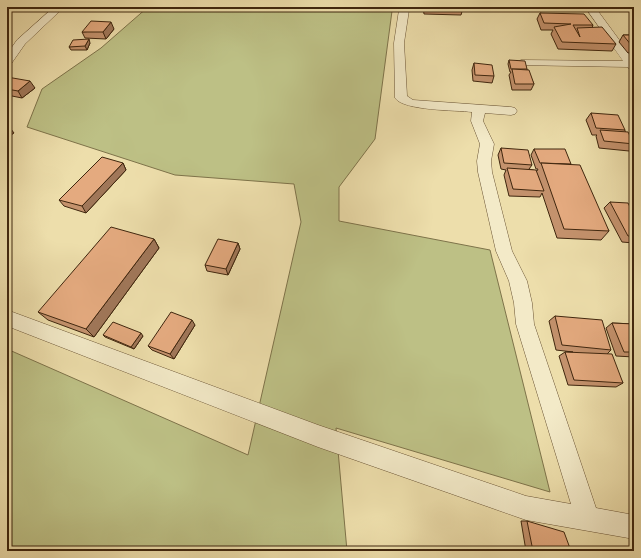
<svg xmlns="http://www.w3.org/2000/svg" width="641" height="558" font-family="Vollkorn,serif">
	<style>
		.green { fill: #bdc085; stroke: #7e734a }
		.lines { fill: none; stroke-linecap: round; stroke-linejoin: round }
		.minor-casing { stroke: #6a5435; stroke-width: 1 }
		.minor { fill: #f3eac8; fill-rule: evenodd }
		.wall { fill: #c4926d; stroke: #3f260e }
		.shaded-wall { fill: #a07759; stroke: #3f260e }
		.building { fill: #e4aa7f; stroke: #3f260e }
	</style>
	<rect width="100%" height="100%" fill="#eddeab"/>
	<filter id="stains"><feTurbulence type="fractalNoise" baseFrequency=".005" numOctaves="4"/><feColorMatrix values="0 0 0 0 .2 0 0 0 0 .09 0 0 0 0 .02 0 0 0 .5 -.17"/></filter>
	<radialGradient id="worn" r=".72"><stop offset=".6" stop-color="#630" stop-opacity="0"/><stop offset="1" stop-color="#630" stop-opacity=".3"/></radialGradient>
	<!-- green -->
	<polygon class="green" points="148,7 387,7 392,11 375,139 339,187 339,221 490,250 550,492 336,428 347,551 7,551 7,349 248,455 301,222 294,184 175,175 27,127 42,89 101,48"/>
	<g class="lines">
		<!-- minor casing -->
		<g class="minor-casing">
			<g id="minor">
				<polygon points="54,7 64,7 25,44 11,64 7,65 7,54 17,40"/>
				<path d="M 404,7 L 409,10 L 404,43 L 407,96 L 413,100 L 511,107 L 515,108 L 517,111 L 515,114 L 511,115 L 485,113 L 483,121 L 494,144 L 491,161 L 492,172 L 512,251 L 527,281 L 532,303 L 534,324 L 596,508 L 634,515 L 634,539 L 526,520 L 318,447 L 7,326 L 7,310 L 318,425 L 526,496 L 571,504 L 516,324 L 514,303 L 509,281 L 496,251 L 478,172 L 477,161 L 480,144 L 471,121 L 472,112 C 456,110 404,111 395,98 L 394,43 L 399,10 Z"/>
				<polygon points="585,7 595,7 634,60 634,71 630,70 628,67 517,65 516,63 521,60 623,61"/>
			</g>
		</g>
		<!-- minor -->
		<use href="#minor" class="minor"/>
	</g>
	<!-- wall -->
	<g class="wall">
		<polygon points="423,7 462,7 463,8 461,15 424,14"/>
		<polygon points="540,13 593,25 592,28 616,44 612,51 558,49 551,34 553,30 541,30 537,19"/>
		<polygon points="114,29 106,39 85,38 82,32"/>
		<polygon points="623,35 634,35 634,53 628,53 619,42"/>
		<polygon points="90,43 87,50 71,50 69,47"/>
		<polygon points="509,60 527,69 534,84 531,90 512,90 509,75 511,72 510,72 508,64"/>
		<polygon points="474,63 494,76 492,83 473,81 472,70"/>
		<polygon points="7,77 35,88 22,98 7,95"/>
		<polygon points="591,113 625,130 625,131 634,144 634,145 629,151 599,148 596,136 597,135 592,135 586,120"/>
		<polygon points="501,148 532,165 529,169 537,171 538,169 536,169 531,155 534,149 571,164 570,165 609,231 601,240 557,238 542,193 540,197 509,196 504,175 506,170 501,169 498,155"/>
		<polygon points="123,163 126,170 86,213 64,206 59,200"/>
		<polygon points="610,202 630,208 632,206 634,206 634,243 622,242 604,208"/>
		<polygon points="154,239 159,248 94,337 48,320 38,312"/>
		<polygon points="238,243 240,249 228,275 207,271 205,265"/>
		<polygon points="555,316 611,350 607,354 623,383 616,387 568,385 559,356 565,352 573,352 556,350 549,321"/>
		<polygon points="612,323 634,324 634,357 616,356 606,328"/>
		<polygon points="195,325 174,359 152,350 148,346"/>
		<polygon points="103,335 143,336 134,349 105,337"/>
		<polygon points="521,521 527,521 571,551 526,551"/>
	</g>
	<!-- shaded-wall -->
	<g class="shaded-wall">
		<polygon points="111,22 114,29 106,39 103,32"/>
		<polygon points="89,39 90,43 87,50 85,46"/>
		<polygon points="30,81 35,88 22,98 18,91"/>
		<polygon points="7,124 14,133 7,138"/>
		<polygon points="123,163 126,170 86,213 82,206"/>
		<polygon points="154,239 159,248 94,337 86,329"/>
		<polygon points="238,243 240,249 228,275 226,269"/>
		<polygon points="192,320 195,325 174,359 170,354"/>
		<polygon points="141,333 143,336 134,349 131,347"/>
	</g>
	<!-- building -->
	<g class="building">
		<polygon points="425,7 462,7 463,8"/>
		<polygon points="540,13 584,14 593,25 573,25 580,37 577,28 602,27 616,44 562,42 554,27 571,24 544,23"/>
		<polygon points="91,21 111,22 103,32 82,32"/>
		<polygon points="623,35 634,35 634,46 632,46"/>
		<polygon points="89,39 85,46 69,47 73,40"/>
		<polygon points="509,60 525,61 527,69 511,69"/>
		<polygon points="474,63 492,65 494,76 475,75"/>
		<polygon points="512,69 529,70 534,84 515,84"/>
		<polygon points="7,77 30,81 18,91 7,89"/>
		<polygon points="591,113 618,115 625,130 596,128"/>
		<polygon points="600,130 628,132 634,144 604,141"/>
		<polygon points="501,148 528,150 532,165 504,163"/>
		<polygon points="534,149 565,149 571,164 540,163"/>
		<polygon points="102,157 123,163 82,206 59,200"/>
		<polygon points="541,163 580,165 609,231 564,229"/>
		<polygon points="507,168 536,170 544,191 513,189"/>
		<polygon points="610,202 628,203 634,215 634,236 628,236"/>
		<polygon points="111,227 154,239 86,329 38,312"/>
		<polygon points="218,239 238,243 226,269 205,265"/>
		<polygon points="171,312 192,320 170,354 148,346"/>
		<polygon points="555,316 602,320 611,350 562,345"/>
		<polygon points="113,322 141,333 131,347 103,335"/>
		<polygon points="612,323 634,324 634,352 624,352"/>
		<polygon points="565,352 612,354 623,383 574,380"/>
		<polygon points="527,521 564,532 571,551 533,551"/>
	</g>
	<!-- margin -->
	<rect width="641" height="558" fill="none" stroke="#eddeab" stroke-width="24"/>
	<rect x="8" y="8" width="625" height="542" fill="none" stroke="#3f260e" stroke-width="2"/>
	<rect x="12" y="12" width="617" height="534" fill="none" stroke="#3f260e"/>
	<rect width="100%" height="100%" filter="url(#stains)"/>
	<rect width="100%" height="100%" fill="url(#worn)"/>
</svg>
